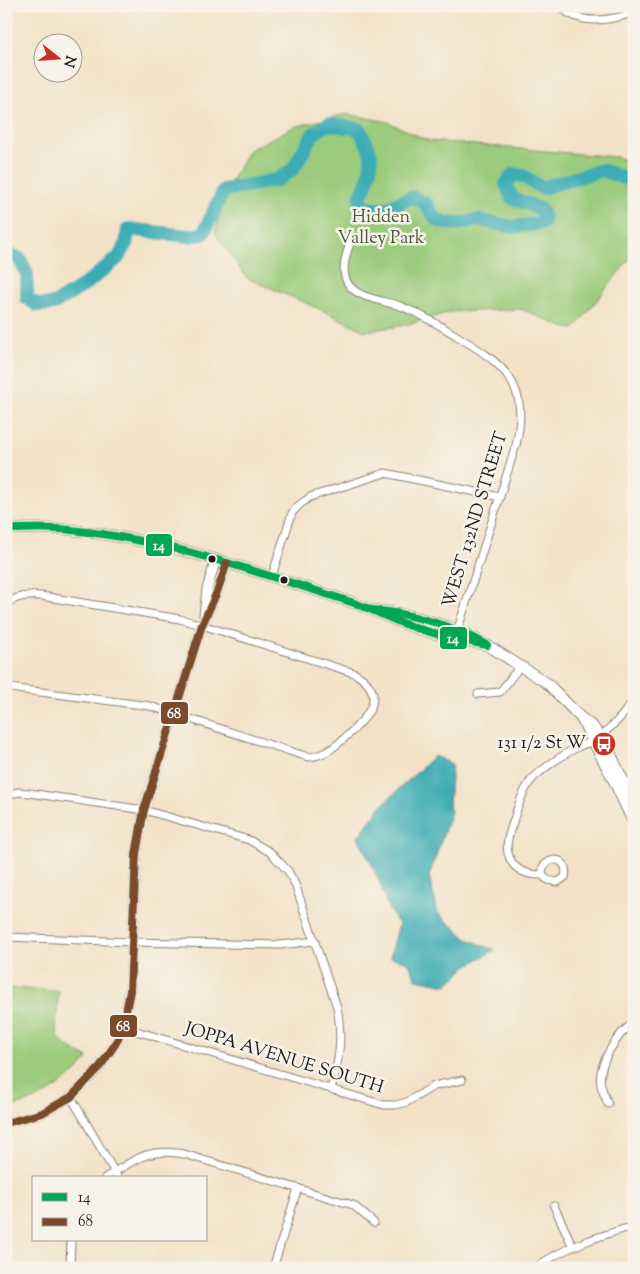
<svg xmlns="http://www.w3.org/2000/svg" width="640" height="1274" font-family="'Sorts Mill Goudy',serif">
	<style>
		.green { fill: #9bcb7b; stroke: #5c744c }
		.water { fill: #3aacb4; stroke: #2b6468 }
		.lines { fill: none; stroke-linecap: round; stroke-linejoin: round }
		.river { stroke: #3aacb4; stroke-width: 14 }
		.minor-casing { stroke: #887f72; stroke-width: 9 }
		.tertiary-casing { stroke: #887f72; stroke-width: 11 }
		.secondary-casing { stroke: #887f72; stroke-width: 12 }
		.minor { stroke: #fff; stroke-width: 7 }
		.tertiary { stroke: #fff; stroke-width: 9 }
		.secondary { stroke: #fff; stroke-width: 10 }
		.bus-1-casing { stroke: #f7f3e8; stroke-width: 11 }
		.bus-2-casing { stroke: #f7f3e8; stroke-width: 11 }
		.bus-1 { stroke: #00a651; stroke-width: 8 }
		.bus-2 { stroke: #7a4b2a; stroke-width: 8 }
		.bus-dot { fill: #1c1c1c; stroke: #f7f3e8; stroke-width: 2 }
		.labels { text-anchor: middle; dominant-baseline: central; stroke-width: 5; stroke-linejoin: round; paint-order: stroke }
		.park-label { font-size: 18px; fill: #48593d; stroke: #f7f3e8 }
		.street-label { font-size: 18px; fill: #1c1c1c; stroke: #f7f3e8 }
		.poi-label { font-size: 18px; fill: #1c1c1c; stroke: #f7f3e8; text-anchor: end }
		.line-badge { stroke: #f7f3e8; stroke-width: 2 }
		.badge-label { font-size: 14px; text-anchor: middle; font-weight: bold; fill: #fff }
	</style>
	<rect width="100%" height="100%" fill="#f7f3e8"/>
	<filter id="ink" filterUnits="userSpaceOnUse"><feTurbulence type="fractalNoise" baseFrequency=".02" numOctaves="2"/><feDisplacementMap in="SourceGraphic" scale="10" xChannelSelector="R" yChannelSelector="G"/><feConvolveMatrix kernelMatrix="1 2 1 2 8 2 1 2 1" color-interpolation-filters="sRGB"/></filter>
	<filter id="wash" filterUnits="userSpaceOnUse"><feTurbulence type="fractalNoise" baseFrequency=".0096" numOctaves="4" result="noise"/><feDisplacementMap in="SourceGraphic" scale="20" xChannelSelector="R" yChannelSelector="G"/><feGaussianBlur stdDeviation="1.12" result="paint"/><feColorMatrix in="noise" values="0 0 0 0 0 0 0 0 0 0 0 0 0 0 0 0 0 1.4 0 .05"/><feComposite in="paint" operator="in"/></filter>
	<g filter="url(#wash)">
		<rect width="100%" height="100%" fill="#f3e2c8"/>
		<!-- green -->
		<g class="green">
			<polygon points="346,114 388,122 429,141 617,157 634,163 634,253 574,329 563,327 521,309 450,312 401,326 365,331 322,310 247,278 215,233 224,193 249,150 294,127"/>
			<path d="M 6,988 L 59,991 C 58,1002 53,1030 59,1038 C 65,1047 79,1053 88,1058 C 68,1084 39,1102 6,1108 Z"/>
		</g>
		<!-- water -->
		<path class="water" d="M 434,756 L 452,764 L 449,805 L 451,812 L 429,876 L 438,913 L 467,939 L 495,950 L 467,966 L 447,985 L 416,979 L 408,962 L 390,957 L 399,924 C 386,908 386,901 380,883 C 374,867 365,852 358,837 L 380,807 Z"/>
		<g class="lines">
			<!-- river -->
			<path class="river" d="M 6,253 L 20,259 L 27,274 L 27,298 L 37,305 L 54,304 L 83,286 L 118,258 L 126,245 L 128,229 L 188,236 L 203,234 L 224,190 L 277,180 L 293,169 L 313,134 L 328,124 L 359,129 C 372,150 375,160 366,184 C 362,194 358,196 362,206 C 382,214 394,205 412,197 L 425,203 L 436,219 L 444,223 L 458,224 L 478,220 L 514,227 L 542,223 L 544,216 L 541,209 L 512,198 L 506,184 L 513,174 L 523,176 L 542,188 L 602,170 L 634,182"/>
		</g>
	</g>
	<g filter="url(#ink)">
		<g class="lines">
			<!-- minor casing -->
			<g class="minor-casing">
				<g id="minor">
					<path d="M 560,6 C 579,27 610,20 634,13"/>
					<path d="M 351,240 C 347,252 341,268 346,280 C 354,299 383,300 400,306 C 420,313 439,325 457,336 C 505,365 530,384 516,445 L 456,635"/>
					<polyline points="272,576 292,513 298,506 310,497 385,473 500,497"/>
					<path d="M 6,604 C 17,596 28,595 41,596 L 180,619 L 202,625 L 354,673 C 389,693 369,716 348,735 C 336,746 325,756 308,757 L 150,706 L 17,689 L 6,686"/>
					<polyline points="478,694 500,692 521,665"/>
					<path d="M 6,795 L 19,792 L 29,793 L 144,810 L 249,840 L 270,852 L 288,871 L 295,884 L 337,1007 C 343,1038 339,1060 331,1089"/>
					<path d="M 542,875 L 543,867 C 553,854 569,860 565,877 L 558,882 C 551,881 547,881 542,875 C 529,875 516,872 510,859 C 504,846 509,835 513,822 C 517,809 521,795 529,783 C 538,771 564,754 578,747 C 583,744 590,743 595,740 C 609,730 627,713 634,698"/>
					<polyline points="6,937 132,942 280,945 315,941"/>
					<polyline points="123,1027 384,1105 396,1105 407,1102 434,1086 462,1080"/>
					<polyline points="71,1097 118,1178"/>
					<path d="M 608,1104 C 606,1098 602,1091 601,1085 C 597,1065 617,1033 634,1023"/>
					<path d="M 105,1178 C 134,1160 148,1147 184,1154 L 353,1205 L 374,1223"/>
					<polyline points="554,1206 573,1247"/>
					<polyline points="70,1268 71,1240"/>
					<polyline points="273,1268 298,1188"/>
					<path d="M 535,1268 C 564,1247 599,1236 634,1226"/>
				</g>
			</g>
			<!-- tertiary casing -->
			<g class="tertiary-casing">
				<g id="tertiary">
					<polyline points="204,615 207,589 216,559"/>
					<polyline points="6,1123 42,1113 71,1097 99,1068 116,1043 123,1027 130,991 136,854 144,810 202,625 217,592 227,563"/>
				</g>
			</g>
			<!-- secondary casing -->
			<g class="secondary-casing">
				<g id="secondary">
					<path d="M 6,529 C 28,529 50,527 71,530 C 169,540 263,574 357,604 C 373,610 387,617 402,623 C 429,633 459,640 487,645 C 456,626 408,613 373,610"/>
					<polyline points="487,645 547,683 580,717 593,727 608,748 634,804"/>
					<polyline points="582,720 614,781 634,824"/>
				</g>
			</g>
			<!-- minor -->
			<use href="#minor" class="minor"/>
			<!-- tertiary -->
			<use href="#tertiary" class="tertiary"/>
			<!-- secondary -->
			<use href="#secondary" class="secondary"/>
			<!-- bus-1 casing -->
			<g class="bus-1-casing">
				<path id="bus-1" d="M 6,529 C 28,529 50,527 71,530 C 169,540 263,574 357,604 C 373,610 387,617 402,623 C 429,633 459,640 487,645 C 456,626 408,613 373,610"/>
			</g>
			<!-- bus-2 casing -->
			<g class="bus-2-casing">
				<polyline id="bus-2" points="6,1123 42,1113 71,1097 99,1068 116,1043 123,1027 130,991 136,854 144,810 202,625 217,592 227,563"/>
			</g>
			<!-- bus-1 -->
			<use href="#bus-1" class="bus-1"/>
			<!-- bus-2 -->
			<use href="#bus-2" class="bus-2"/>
		</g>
	</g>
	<!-- icons -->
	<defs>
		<g id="bus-disc" transform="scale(1.25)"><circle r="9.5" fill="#c8321e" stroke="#f7f3e8"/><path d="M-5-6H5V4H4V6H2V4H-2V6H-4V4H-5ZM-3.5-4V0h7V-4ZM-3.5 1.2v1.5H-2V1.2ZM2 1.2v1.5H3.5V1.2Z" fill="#fff"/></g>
	</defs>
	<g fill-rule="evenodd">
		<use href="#bus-disc" x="604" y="744"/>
	</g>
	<!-- markers -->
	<g class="bus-dot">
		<circle cx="212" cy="559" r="4.5"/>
		<circle cx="284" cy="580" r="4.5"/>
	</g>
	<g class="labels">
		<!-- park labels -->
		<g class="park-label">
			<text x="381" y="218">Hidden<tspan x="381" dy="21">Valley Park</tspan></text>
		</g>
		<!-- street labels -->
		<g class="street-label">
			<text transform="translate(476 520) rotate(-73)">WEST 132ND STREET</text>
			<text transform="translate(284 1059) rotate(17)">JOPPA AVENUE SOUTH</text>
		</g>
		<!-- poi labels -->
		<g class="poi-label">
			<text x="586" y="744">131 1/2 St W</text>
		</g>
	</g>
	<g class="line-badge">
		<rect x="145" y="533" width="28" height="24" rx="5" fill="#00a651"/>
		<rect x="439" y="626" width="29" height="24" rx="5" fill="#00a651"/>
		<rect x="160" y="701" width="29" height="24" rx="5" fill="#7a4b2a"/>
		<rect x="109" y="1014" width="29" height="24" rx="5" fill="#7a4b2a"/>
	</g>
	<g class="badge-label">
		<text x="159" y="550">14</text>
		<text x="453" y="643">14</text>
		<text x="174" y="718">68</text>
		<text x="123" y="1031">68</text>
	</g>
	<!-- margin -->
	<rect width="640" height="1274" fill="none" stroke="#f7f3e8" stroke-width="25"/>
	<!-- legend -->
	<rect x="32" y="1176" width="175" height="65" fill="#f7f3e8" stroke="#9f9d96"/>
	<rect x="42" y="1193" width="25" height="8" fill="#00a651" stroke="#9f9d96"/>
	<text x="78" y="1202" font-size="15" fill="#1c1c1c">14</text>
	<rect x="42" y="1218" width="25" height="8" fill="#7a4b2a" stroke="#9f9d96"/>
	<text x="78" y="1226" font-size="15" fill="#1c1c1c">68</text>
	<!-- north arrow -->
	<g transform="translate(58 58) rotate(107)"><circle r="24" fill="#f7f3e8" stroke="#9f9d96"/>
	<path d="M0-4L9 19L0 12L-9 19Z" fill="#c8321e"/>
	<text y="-8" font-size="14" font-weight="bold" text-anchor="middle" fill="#1c1c1c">N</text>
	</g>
</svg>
